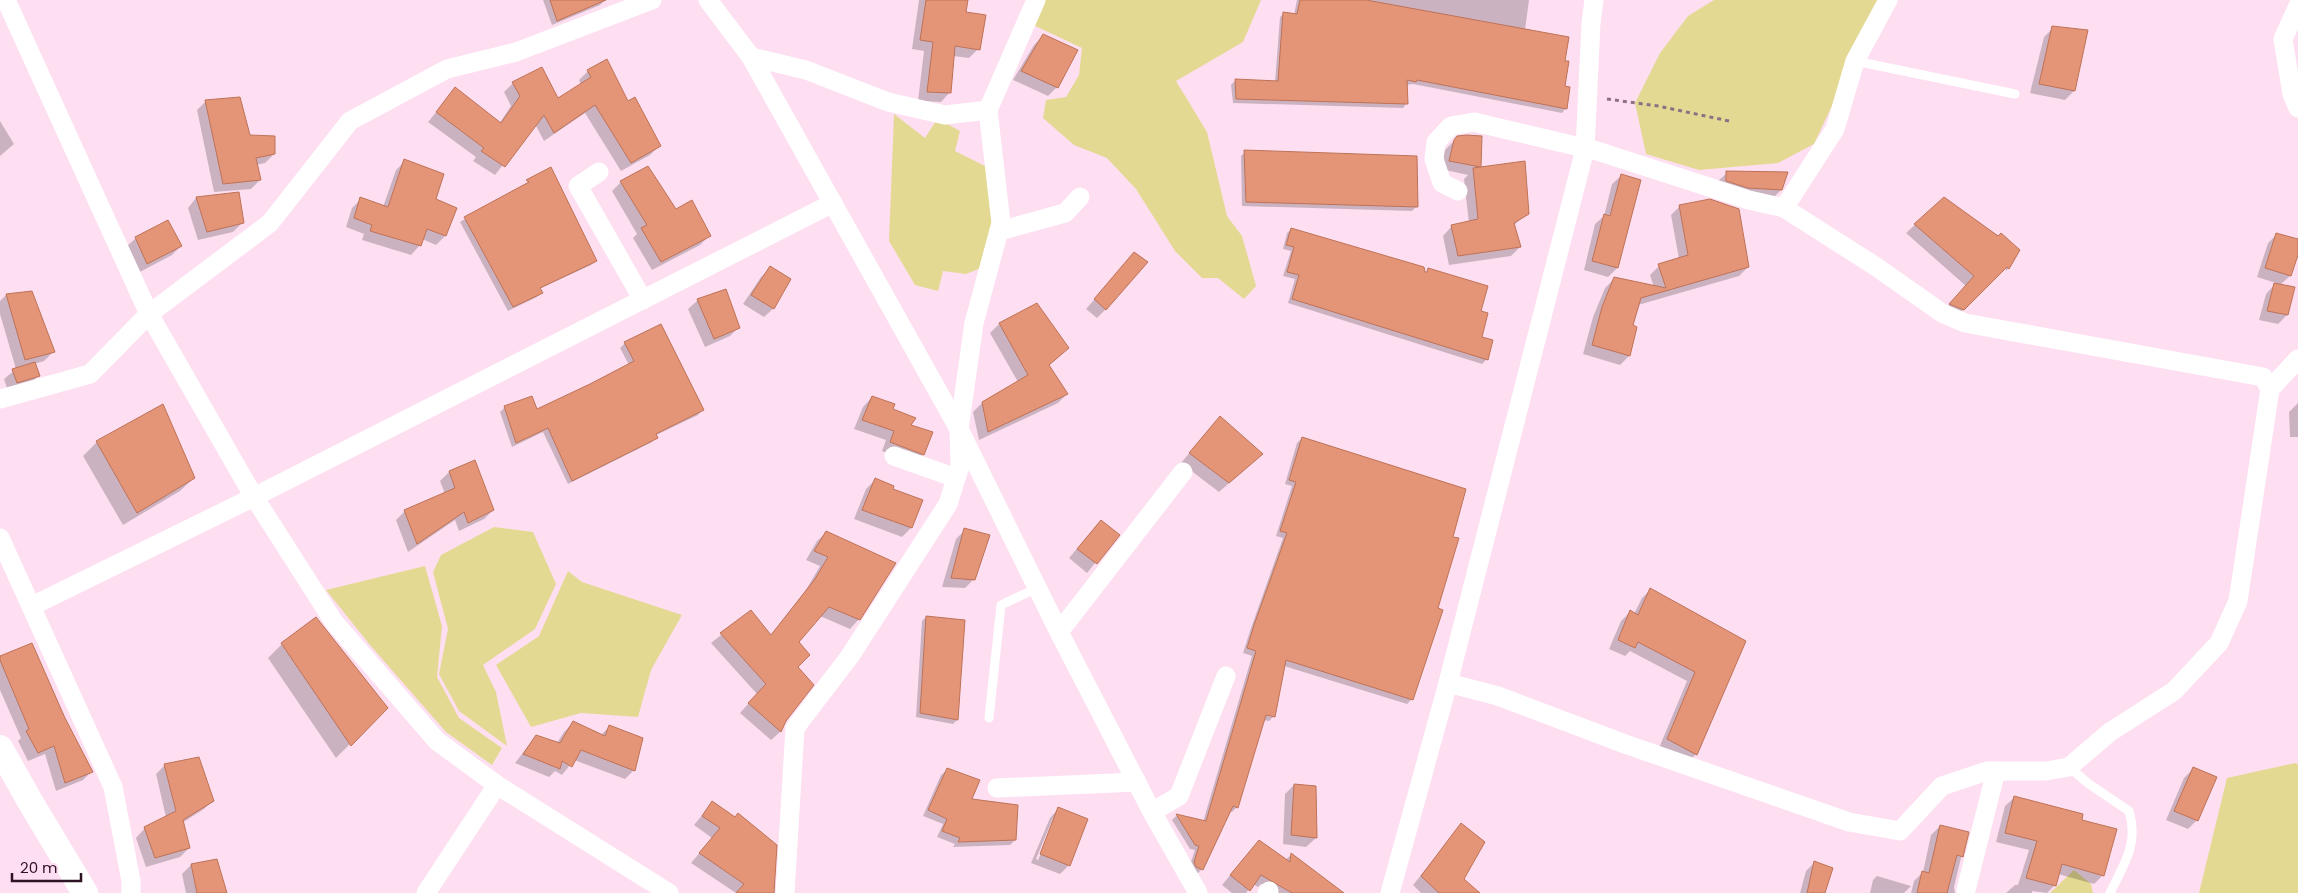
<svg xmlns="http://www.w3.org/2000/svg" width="2298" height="893" font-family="Poppins,sans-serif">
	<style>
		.green { fill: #e4d993 }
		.shadow { fill: #0003; fill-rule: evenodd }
		.building { fill: #e49578; stroke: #be7257 }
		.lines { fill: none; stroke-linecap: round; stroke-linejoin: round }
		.path { stroke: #8d7183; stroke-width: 3; stroke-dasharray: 4 4; stroke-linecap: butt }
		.lane { stroke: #fff; stroke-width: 9 }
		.street { stroke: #fff; stroke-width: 19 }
		.secondary { stroke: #fff; stroke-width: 26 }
	</style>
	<rect width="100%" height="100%" fill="#fedff2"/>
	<!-- green -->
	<g class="green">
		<polygon points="1045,0 1261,0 1243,42 1176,81 1207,132 1227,216 1242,236 1256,286 1244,299 1218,278 1202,278 1175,251 1136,189 1107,158 1074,145 1043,118 1046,100 1066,97 1079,75 1082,48 1033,25"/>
		<polygon points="1714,0 1882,0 1814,144 1778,163 1699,170 1646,154 1635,103 1660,53 1688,16"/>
		<polygon points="894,114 925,138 936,121 942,121 960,131 955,151 987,167 997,221 986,266 966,274 943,271 938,291 915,285 889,241"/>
		<polygon points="494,527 533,532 556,584 535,629 483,665 496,692 507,746 459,711 439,674 448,629 433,572 441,555"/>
		<polygon points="425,566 442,626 437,677 459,718 502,748 492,765 446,732 370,645 326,590"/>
		<polygon points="568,571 582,582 682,615 651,670 638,717 581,713 531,727 496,665 539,636"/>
		<polygon points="2295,763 2298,764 2298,893 2199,893 2227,778"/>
		<polygon points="2074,870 2091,884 2093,893 2050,893"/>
	</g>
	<!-- shadow -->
	<g class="shadow">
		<polygon points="543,0 605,0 600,5 552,25"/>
		<polygon points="919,0 966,0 965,13 978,49 969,58 953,56 950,92 941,102 918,101 924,51 912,49"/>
		<polygon points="1297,0 1529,0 1525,30 1564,62 1566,108 1562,113 1413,84 1406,85 1407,103 1403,108 1233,103 1231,85 1235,81 1275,82 1280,17 1284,13 1294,15"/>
		<polygon points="2053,28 2074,91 2065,100 2030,93 2044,37"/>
		<polygon points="1043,36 1057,87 1048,96 1013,80 1034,45"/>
		<polygon points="607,61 627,103 659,146 650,155 621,171 585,113 544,141 535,124 495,175 473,161 476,157 428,122 455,89 499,124 511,106 504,92 513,83 557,100 581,85 579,80 588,71"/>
		<polygon points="206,101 274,154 265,163 256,165 260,180 251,189 214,192 197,110"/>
		<polygon points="0,121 14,144 0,156"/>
		<polygon points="1457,138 1480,166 1477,169 1528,213 1513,226 1520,247 1511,256 1449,265 1443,236 1452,226 1469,223 1464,179 1468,175 1441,169 1445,150"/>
		<polygon points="1245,152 1417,206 1412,211 1242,206 1241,156"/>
		<polygon points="405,161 434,199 455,209 445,236 436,245 422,239 420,245 411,255 362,240 364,234 346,227 352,208 361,199 383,207 396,170"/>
		<polygon points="551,169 596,261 591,265 539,289 541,293 537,297 508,311 460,222"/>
		<polygon points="1727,173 1781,190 1772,199 1717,182"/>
		<polygon points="1622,175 1617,268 1608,277 1584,270 1595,224 1604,216 1612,184"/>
		<polygon points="621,182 675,211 709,236 700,245 652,270 633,238 637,234 612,191"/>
		<polygon points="196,198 243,222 233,232 198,240 188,208"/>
		<polygon points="1944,198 2019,250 2008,269 1999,278 2006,271 2006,267 1954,319 1941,313 1966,286 1906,233"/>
		<polygon points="1680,206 1748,267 1739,276 1638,305 1632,326 1629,356 1620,365 1583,354 1593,317 1605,288 1614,279 1654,287 1650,275 1659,266 1679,259 1671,215"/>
		<polygon points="1292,229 1424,275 1428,270 1479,312 1480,338 1491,341 1486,360 1482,364 1288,303 1295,279 1283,276 1291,251 1283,249 1287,233"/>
		<polygon points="2277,234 2298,241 2298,251 2290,276 2280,285 2287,315 2278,324 2259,320 2266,294 2276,283 2257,277 2268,243"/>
		<polygon points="136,238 181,246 172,255 138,273 126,247"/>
		<polygon points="1134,254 1106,309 1097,318 1086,309"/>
		<polygon points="770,268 774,308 764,317 743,304 761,277"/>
		<polygon points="31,293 53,352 44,361 34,364 38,376 29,385 8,391 4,379 16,369 0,314 0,301 6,295"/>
		<polygon points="698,300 739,327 730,336 705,347 688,309"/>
		<polygon points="1037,305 1058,357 1048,366 1067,394 1058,403 979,440 973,412 982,403 1018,382 990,333 999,324"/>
		<polygon points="625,343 702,410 698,415 656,435 652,442 568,484 543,432 512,447 500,412 505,407 536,411 629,365 620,348"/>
		<polygon points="872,397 892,409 909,426 923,454 914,463 882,451 886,440 854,429 863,407"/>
		<polygon points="2298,403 2298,479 2298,437 2290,437 2289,412"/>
		<polygon points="1211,427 1252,463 1219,492 1181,463"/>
		<path d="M 1302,438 L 1452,537 L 1436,609 L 1412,699 L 1407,704 L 1284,666 L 1274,716 L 1269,721 L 1263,720 L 1237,807 L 1232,812 L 1229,811 L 1202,869 L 1197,874 L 1189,868 L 1195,850 L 1190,849 L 1172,820 L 1176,816 L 1203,822 L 1252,656 L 1243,653 L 1250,631 L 1283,538 L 1276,536 L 1292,486 L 1285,484 L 1297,443 ZM 1260,714 L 1272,715 L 1272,717 Z"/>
		<polygon points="97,442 194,478 180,491 123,525 83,456"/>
		<polygon points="474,461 493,510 484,519 459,531 455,520 408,552 396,520 405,511 445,494 440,481 449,472"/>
		<polygon points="875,480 891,490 911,528 902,537 854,519 866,489"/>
		<polygon points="965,530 974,579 965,588 942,587 956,539"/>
		<polygon points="1092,531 1118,535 1087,573 1069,558"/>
		<polygon points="827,532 859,619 850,629 820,616 797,642 796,667 785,721 780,732 771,740 740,713 757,694 711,643 750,612 770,636 806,590 820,566 806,560 817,541"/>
		<polygon points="1651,589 1745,641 1696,754 1687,763 1659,748 1687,681 1630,651 1625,656 1609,649 1621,621 1630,612 1634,614 1642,598"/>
		<polygon points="926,617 957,720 953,724 916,717 922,621"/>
		<polygon points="316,619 386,708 336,758 268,658 282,644"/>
		<polygon points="0,657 64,718 92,771 83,780 56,791 45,754 28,761 18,741 21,738 0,690"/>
		<polygon points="573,723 601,735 609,727 634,770 625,779 574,760 562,775 555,771 549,777 515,763 536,736 557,743 564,732"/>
		<polygon points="165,765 213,800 204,809 182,823 189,848 180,857 146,867 136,838 145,828 166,817 156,774"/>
		<polygon points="2193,769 2197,820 2188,829 2166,820 2184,778"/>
		<polygon points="947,770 970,800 1015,840 1010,845 953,847 955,844 937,837 943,824 923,816 941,775"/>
		<polygon points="1294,785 1316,838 1306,847 1283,844 1285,794"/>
		<polygon points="2015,797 2080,821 2103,875 2094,884 2058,874 2055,885 2047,893 2032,891 2032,893 2006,893 2015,885 2018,885 2029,850 1996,842 2005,806"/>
		<polygon points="712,803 773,893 736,893 691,863 712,838 694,825"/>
		<path d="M 1059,808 L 1069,865 L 1060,874 L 1031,863 L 1050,818 ZM 1053,818 L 1056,818 L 1038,860 L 1036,859 Z"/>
		<polygon points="1461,825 1462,879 1478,893 1421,893 1413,885"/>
		<polygon points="1940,826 1967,833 1954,887 1955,893 1911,893 1914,881 1923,872 1931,835"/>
		<polygon points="1250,851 1285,860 1291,855 1343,893 1271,893 1261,884 1258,887 1253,884 1246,893 1232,893 1222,885"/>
		<polygon points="1815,862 1824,893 1800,893 1806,871"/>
		<polygon points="191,865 226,893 186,893 182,874"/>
		<polygon points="1877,876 1911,886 1904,893 1870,893 1873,880"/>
	</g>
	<!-- building -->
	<g class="building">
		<polygon points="550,0 606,0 557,21"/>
		<polygon points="926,0 968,0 966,12 986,15 980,50 955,46 951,93 927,92 933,42 920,40"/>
		<polygon points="1300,0 1366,0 1569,37 1565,61 1569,61 1565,86 1570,87 1567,109 1417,80 1416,82 1407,80 1408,104 1236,99 1235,79 1278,81 1283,12 1297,14"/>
		<polygon points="2052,26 2088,30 2075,91 2039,84"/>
		<polygon points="1043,34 1078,50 1058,88 1021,71"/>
		<polygon points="607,59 628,101 635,97 661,146 631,163 595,105 554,133 544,115 505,167 481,151 484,148 436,112 455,87 501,123 520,96 512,82 542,67 558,98 591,77 587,70"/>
		<polygon points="240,97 250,135 275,136 275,154 256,158 261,180 223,184 205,100"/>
		<polygon points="1467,135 1482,136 1481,167 1449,161 1454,140 1457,136"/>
		<polygon points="1244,150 1417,156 1418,207 1246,202"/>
		<polygon points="404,159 444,174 436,199 457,208 446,236 427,229 421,246 370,231 372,225 354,218 360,197 388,207"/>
		<polygon points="1525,161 1529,214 1514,223 1521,247 1458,256 1451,225 1478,219 1473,168"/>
		<polygon points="648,166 676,209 692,200 711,236 661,262 641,228 647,225 620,181"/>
		<polygon points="551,167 597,261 540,288 543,293 513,307 464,217 529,182 526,180"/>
		<polygon points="1726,171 1788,172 1782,190 1748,188 1726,181"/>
		<polygon points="1621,174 1641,180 1618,268 1592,261 1604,214 1610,216"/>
		<polygon points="239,192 244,223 207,232 196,197"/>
		<polygon points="1944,197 1998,236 2001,233 2020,250 2009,269 2007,267 1964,310 1949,304 1974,276 1914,224"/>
		<polygon points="1710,199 1739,209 1749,267 1641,298 1633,325 1637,327 1630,356 1592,345 1602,307 1614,277 1666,288 1658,264 1688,255 1679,205"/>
		<polygon points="168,220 182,246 147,264 135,237"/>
		<polygon points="1291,228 1424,267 1425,272 1427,272 1428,268 1488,286 1481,311 1488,313 1482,337 1493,340 1488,360 1292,299 1299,275 1287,272 1294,247 1286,245"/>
		<polygon points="2276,233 2298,239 2298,255 2291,276 2265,268"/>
		<polygon points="1134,252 1148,262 1106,310 1094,299"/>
		<polygon points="770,266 791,279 774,309 751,295"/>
		<polygon points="2274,283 2295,287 2288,315 2267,311"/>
		<polygon points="726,289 740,328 714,339 697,299"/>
		<polygon points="32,291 55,352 25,360 6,294"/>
		<polygon points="1037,303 1069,348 1049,365 1068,394 988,432 982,402 1028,375 999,323"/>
		<polygon points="661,324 704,410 656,434 658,438 572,481 548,428 516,443 504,406 532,396 537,409 590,384 634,361 624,342"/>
		<polygon points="35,362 40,376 17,383 12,369"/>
		<polygon points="872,396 895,404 893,409 916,418 911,425 933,432 924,455 890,442 894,431 862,420"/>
		<polygon points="163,404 195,478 137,513 96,441"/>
		<polygon points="1220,416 1263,454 1229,483 1189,453"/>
		<polygon points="1302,437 1466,489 1453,537 1459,538 1438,608 1443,610 1413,700 1286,660 1275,717 1266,715 1238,808 1233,806 1203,870 1196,867 1194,862 1199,846 1195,845 1176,814 1206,821 1256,651 1247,648 1254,625 1287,533 1280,531 1296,482 1289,480"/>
		<polygon points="475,460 494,510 468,523 464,512 417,544 404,510 455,488 449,471"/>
		<polygon points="875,478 894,486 893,489 923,500 912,528 862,510"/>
		<polygon points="1101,520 1120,535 1097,564 1077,549"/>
		<polygon points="964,528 990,535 975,580 951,578"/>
		<polygon points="826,531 896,563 860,620 829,607 799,642 810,655 798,667 814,685 786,721 781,732 748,703 766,684 720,633 751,610 771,635 815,579 828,557 814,551"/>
		<polygon points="1650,588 1746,641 1697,755 1667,739 1695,672 1638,642 1635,648 1618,640 1630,610 1638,615"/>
		<polygon points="926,616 965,620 958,720 920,713"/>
		<polygon points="316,617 388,708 351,746 281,643"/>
		<polygon points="32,643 65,718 93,772 65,783 54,746 38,753 26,731 29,729 0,660 0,656"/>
		<polygon points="573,721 605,736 609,725 643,738 635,771 581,750 572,767 562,761 560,769 523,754 536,735 560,743"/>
		<polygon points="199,757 214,801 183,820 190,848 155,858 144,827 176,811 164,764"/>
		<polygon points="2193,767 2217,777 2198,821 2174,811"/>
		<polygon points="947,768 980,780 972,799 1018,805 1016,840 958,842 960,838 942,831 947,819 928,810"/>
		<polygon points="1294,784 1316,786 1317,838 1291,835"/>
		<polygon points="2014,796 2083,814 2082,820 2117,829 2104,876 2062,864 2056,886 2026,878 2037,841 2005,833"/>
		<polygon points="712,801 735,817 738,813 777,845 774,893 736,893 744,884 699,853 720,828 702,816"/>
		<polygon points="1058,807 1088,819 1070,866 1040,854"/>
		<polygon points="1461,823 1485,842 1464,879 1480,893 1439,893 1421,876"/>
		<polygon points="1940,825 1969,832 1963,857 1957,855 1947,893 1917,893 1922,871 1929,873"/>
		<polygon points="1259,840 1290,862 1291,853 1344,893 1292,893 1261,875 1250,891 1230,875"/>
		<polygon points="217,859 227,893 197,893 191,864"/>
		<polygon points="1814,861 1833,868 1825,893 1807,893"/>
	</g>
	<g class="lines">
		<!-- path -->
		<polyline class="path" points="1607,99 1658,106 1729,121"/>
		<!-- lane -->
		<g class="lane">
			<polyline points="1855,61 2015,94"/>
			<polyline points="989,718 1001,605 1037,588"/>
			<path d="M 2069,767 L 2089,784 L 2129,811 C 2139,844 2124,864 2110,893"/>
		</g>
		<!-- street -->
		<g class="street">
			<polyline points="6,0 149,314 254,497 334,622 437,741 497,785 669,893"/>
			<polyline points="708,0 751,57 959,429 1059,632 1152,812 1198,893"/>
			<polyline points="2298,6 2283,39 2292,94 2298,108"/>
			<polyline points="751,57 806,70 888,102 945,115 988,110"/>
			<polyline points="599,172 578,186 643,300"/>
			<polyline points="1458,191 1442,183 1434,159 1436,142 1451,126 1474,122 1597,151 1749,200 1784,208 1875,266 1942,313 1965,323 2263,377 2270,389"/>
			<polyline points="1784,208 1835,129 1855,61 1888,0"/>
			<polyline points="999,231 1065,213 1080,197"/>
			<polyline points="0,399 90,374 149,314 270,223 350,121 447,69 516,52 652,0"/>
			<polyline points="894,456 956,478"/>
			<polyline points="0,538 113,787 131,881 131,893"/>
			<polyline points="32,606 254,497 833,203"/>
			<polyline points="1059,632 1183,472"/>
			<polyline points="1448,683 1498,696 1625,744 1849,822 1900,831 1942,786 1987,771 2046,771 2069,767 2110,732 2174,691 2219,643 2238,601 2270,389 2298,359"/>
			<polyline points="997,788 1137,782"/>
			<polyline points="1152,812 1179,796 1226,676"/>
			<polyline points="1966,890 1996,771"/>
			<polyline points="426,893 497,785"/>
			<polyline points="785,893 795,728 850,656 948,504 960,466 959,429 974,323 1001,223 988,110 1036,0"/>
			<polyline points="1267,893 1269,891"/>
			<polyline points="1390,893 1448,683 1585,149 1591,23 1594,0"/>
		</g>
		<!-- secondary -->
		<polyline class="secondary" points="0,748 31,803 85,893"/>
	</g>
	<!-- scale -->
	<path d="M12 873v8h69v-8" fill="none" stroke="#2d1224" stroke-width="2.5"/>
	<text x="20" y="873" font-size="15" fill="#2d1224" stroke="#fedff2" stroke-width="4" paint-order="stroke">20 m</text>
</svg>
